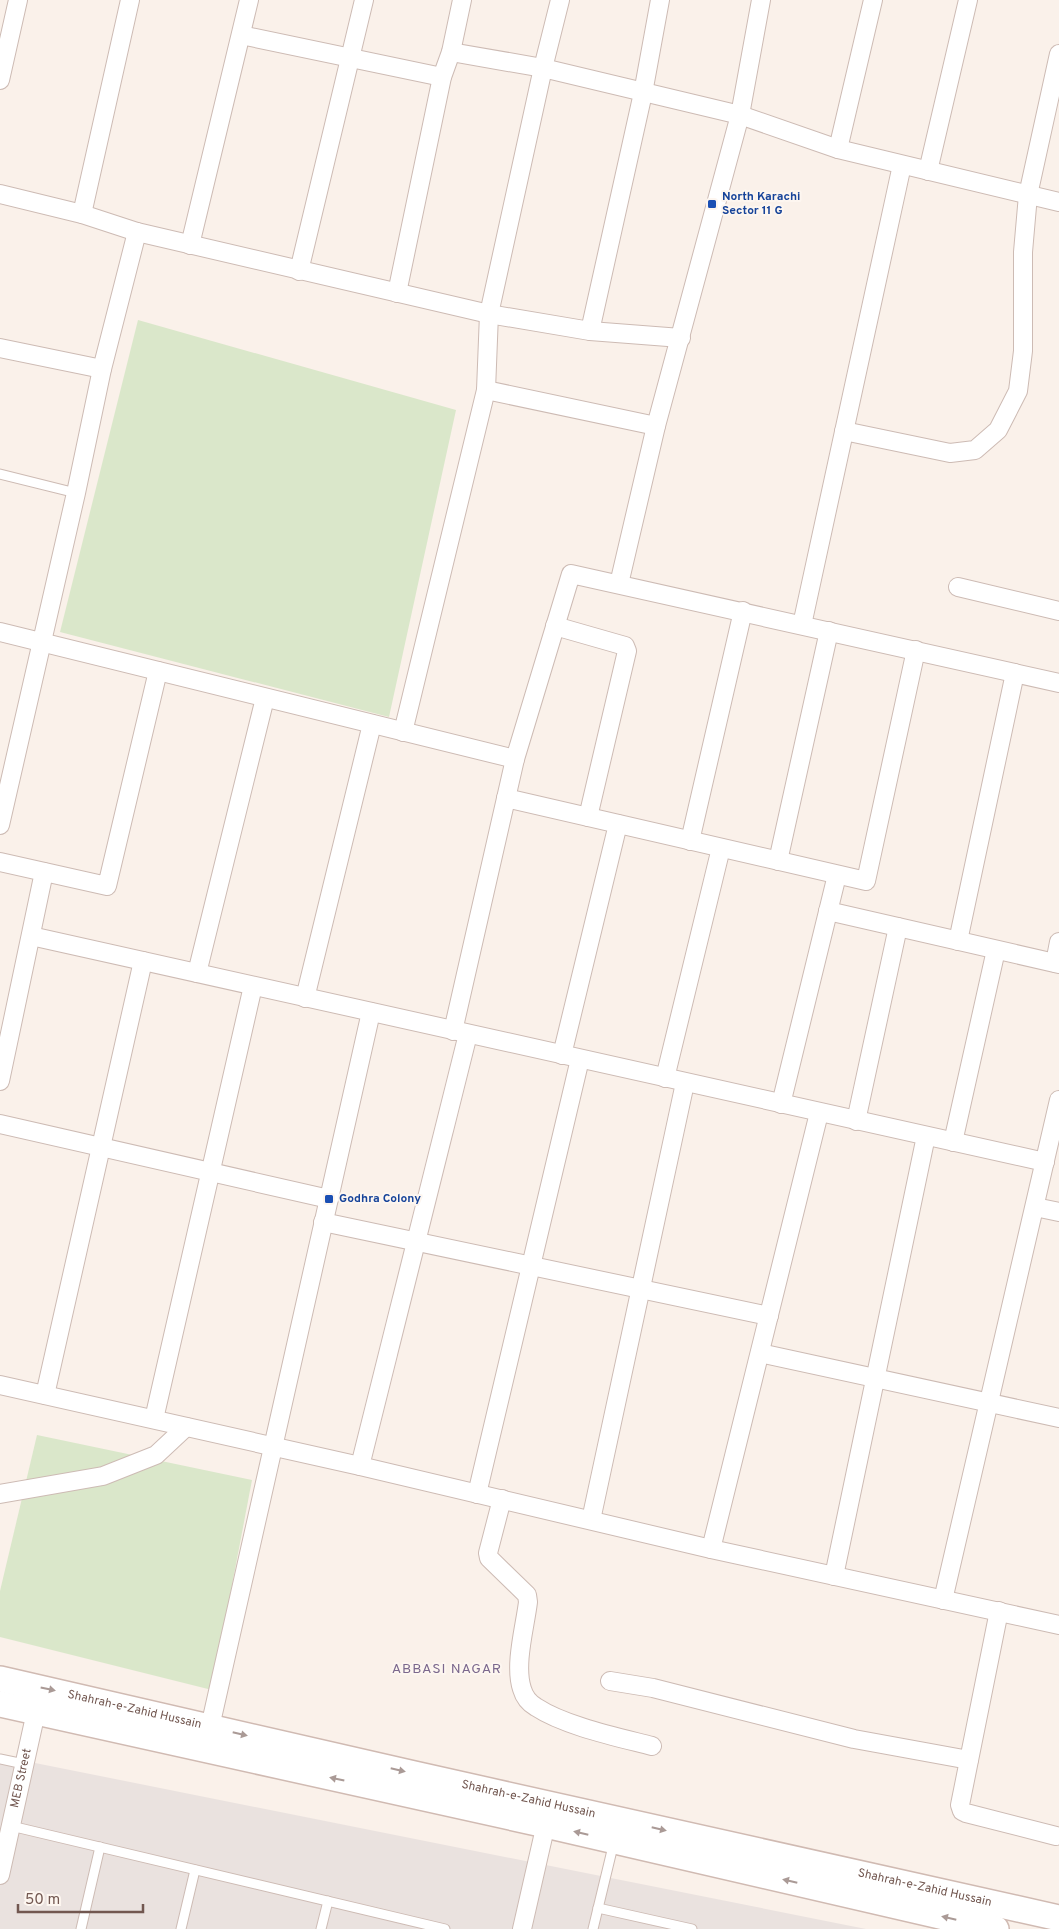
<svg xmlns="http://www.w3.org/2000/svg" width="1059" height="1929" font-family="Overpass,sans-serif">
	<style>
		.industrial { fill: #eae2df }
		.green { fill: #dae7ca }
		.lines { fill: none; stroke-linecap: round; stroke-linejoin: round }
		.lane-casing { stroke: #cdbbb4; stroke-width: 11 }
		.street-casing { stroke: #cdbbb4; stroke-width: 20 }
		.secondary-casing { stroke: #d0bab2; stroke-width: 28 }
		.lane { stroke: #fff; stroke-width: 9 }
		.street { stroke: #fff; stroke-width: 18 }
		.secondary { stroke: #fff; stroke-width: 25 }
		.oneway { fill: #aa9a96 }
		.transit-dot { fill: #1a4fb4; stroke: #fdf6f0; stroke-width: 2 }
		.labels { text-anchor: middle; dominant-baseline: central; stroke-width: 4; stroke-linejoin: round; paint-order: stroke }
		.transit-label { font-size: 12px; font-weight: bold; fill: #164399; stroke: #fdf6f0; text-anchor: start }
		.street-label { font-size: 12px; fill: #725750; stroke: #fdf6f0 }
		.neighbourhood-label { font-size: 14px; letter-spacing: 1px; fill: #7b688d; stroke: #fdf6f0 }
	</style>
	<rect width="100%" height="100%" fill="#faf1ea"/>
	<!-- industrial -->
	<polygon class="industrial" points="0,1756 866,1929 0,1929"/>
	<!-- green -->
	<g class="green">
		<polygon points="138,320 456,410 389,717 60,632"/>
		<polygon points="37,1435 252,1480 212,1690 0,1637 0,1591"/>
	</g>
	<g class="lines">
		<!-- lane casing -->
		<g class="lane-casing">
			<g id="lane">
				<polyline points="0,474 76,493"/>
				<polyline points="0,1759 24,1764"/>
				<polyline points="11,1826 445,1929"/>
				<polyline points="598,1908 692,1929"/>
				<polyline points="81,1929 100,1847"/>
				<polyline points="181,1929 195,1870"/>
				<polyline points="321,1929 328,1901"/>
				<polyline points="593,1929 614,1842"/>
			</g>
		</g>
		<!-- street casing -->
		<g class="street-casing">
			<g id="street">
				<polyline points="241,35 442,77"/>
				<polyline points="451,52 543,68 740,115 838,149 1059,202"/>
				<polyline points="0,80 18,0"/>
				<polyline points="838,149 873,0"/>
				<polyline points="928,171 968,0"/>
				<polyline points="0,194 82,214 137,232 489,314 590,331 681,338"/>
				<polyline points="82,214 130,0"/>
				<polyline points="190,245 249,0"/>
				<polyline points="299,271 364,0"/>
				<polyline points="397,293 442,77 451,52 462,0"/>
				<polyline points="590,331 643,93 660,0"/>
				<polyline points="0,348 102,369"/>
				<polyline points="486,390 656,426"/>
				<polyline points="844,431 950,453 975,450 998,430 1018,391 1023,351 1023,252 1028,195 1059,54"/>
				<polyline points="619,584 656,426 740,115 761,0"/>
				<polyline points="958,587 1059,611"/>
				<polyline points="802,625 902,165"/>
				<polyline points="555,626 625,646 627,651 588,817"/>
				<polyline points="0,632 515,759"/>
				<polyline points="403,732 486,390 489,314 543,68 560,0"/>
				<polyline points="506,798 866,881 916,650"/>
				<polyline points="0,825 76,493 102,369 137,232"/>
				<polyline points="690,841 743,611"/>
				<polyline points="778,861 829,631"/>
				<polyline points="0,862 107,886 158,671"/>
				<polyline points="828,911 1059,964"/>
				<polyline points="31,936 1045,1162"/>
				<polyline points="958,941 1015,673"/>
				<polyline points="1055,963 1059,942"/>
				<polyline points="197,973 265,698"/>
				<polyline points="305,998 372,724"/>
				<polyline points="453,1031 515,759 571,574 1059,683"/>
				<polyline points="562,1055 618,824"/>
				<polyline points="665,1078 721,848"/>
				<polyline points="0,1081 44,872"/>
				<polyline points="781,1104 837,875"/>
				<polyline points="856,1121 898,927"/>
				<polyline points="0,1124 329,1199"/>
				<polyline points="953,1142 996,950"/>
				<polyline points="1035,1207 1059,1212"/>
				<polyline points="323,1222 769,1316"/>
				<polyline points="760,1353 1059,1418"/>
				<polyline points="0,1385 360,1466 711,1549 1059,1625"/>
				<polyline points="45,1395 143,961"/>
				<polyline points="154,1419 253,986"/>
				<polyline points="360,1466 468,1034"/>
				<polyline points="0,1494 103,1476 156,1455 186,1427"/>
				<polyline points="477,1494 580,1059"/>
				<path d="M 502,1499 L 488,1553 L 489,1558 L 527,1595 L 528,1602 C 525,1627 514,1665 522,1689 C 524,1696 529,1703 536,1707 C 565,1726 617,1737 652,1746"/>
				<polyline points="591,1520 685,1083"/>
				<polyline points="711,1549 819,1113"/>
				<polyline points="834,1576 926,1136"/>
				<polyline points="943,1600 1059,1100"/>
				<polyline points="999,1611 960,1805 962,1811 966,1813 1056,1836"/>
				<polyline points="610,1681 653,1688 854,1739 969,1760"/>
				<polyline points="210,1727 371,1012"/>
				<path id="s1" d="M 0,1875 L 36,1712"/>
				<polyline points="522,1929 548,1815"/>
			</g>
		</g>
		<!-- secondary casing -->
		<g class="secondary-casing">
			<g id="secondary">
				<path id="s2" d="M 0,1679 L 414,1774 L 1059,1918"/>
				<polyline points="0,1704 546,1825 996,1929"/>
			</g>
		</g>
		<!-- lane -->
		<use href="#lane" class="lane"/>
		<!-- street -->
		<use href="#street" class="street"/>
		<!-- secondary -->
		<use href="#secondary" class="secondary"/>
	</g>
	<!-- one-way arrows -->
	<defs><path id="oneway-solid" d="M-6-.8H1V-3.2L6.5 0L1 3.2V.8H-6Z" transform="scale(1.25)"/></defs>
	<g class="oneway">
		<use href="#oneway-solid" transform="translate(48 1689) rotate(12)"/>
		<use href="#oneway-solid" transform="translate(240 1734) rotate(13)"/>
		<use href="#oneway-solid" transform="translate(398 1770) rotate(13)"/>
		<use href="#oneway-solid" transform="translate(337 1779) rotate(-168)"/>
		<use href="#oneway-solid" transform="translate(659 1829) rotate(13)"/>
		<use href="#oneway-solid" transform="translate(581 1833) rotate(-167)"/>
		<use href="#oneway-solid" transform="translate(790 1881) rotate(-167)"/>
		<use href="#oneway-solid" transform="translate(949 1918) rotate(-167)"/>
	</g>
	<!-- markers -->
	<g class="transit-dot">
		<rect x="707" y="199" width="10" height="10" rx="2.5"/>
		<rect x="324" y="1194" width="10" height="10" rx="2.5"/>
	</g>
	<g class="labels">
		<!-- transit labels -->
		<g class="transit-label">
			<text x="722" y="197">North Karachi<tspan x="722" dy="14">Sector 11 G</tspan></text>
			<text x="339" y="1199">Godhra Colony</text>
		</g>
		<!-- street labels -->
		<g class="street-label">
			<text stroke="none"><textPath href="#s2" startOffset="138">Shahrah-e-Zahid Hussain</textPath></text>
			<text stroke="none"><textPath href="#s1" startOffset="99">MEB Street</textPath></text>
			<text stroke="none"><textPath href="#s2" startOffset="542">Shahrah-e-Zahid Hussain</textPath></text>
			<text stroke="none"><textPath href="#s2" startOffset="948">Shahrah-e-Zahid Hussain</textPath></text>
		</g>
		<!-- neighbourhood labels -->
		<g class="neighbourhood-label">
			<text x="447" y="1669">ABBASI NAGAR</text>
		</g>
	</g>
	<!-- scale -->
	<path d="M18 1904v8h125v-8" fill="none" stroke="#725750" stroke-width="2.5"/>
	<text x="25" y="1904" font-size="15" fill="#725750" stroke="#fdf6f0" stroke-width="4" paint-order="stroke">50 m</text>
</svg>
